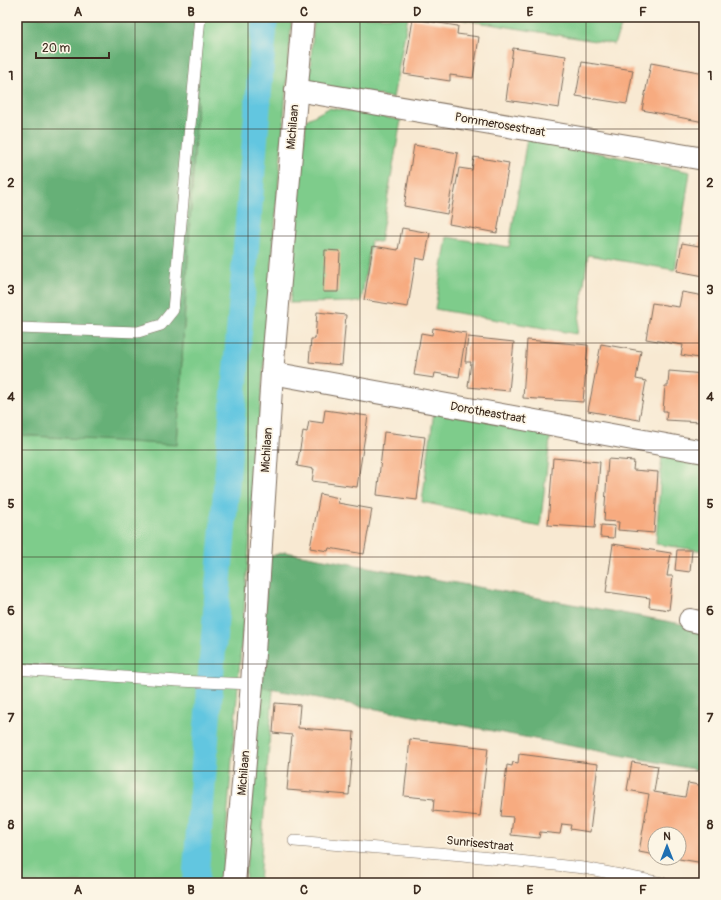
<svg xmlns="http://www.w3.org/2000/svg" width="721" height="900" font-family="Pangolin,sans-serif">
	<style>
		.green { fill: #7ecc8b; stroke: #5c7b54 }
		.forest { fill: #66b077; stroke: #506d4a }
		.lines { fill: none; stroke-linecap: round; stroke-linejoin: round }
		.canal { stroke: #62c6e0; stroke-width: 26 }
		.building { fill: #f7ab80 }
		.lane-casing { stroke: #7d6d5d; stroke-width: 12 }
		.street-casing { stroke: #7d6d5d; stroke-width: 24 }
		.lane { stroke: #fff; stroke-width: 11 }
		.street { stroke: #fff; stroke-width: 22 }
		.grid { fill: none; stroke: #3b2a1e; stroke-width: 1; stroke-opacity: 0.55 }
		.labels { text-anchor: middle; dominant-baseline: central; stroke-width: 3.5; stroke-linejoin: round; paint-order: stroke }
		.street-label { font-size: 12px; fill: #3b2a1e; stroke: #fcf5e5 }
		.neatline { fill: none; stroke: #3b2a1e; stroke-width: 1.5 }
		.grid-label { font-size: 13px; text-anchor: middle; font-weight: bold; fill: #3b2a1e }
	</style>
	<rect width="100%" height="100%" fill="#fcf5e5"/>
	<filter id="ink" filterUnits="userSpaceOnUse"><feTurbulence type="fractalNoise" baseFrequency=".025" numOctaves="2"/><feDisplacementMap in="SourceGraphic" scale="8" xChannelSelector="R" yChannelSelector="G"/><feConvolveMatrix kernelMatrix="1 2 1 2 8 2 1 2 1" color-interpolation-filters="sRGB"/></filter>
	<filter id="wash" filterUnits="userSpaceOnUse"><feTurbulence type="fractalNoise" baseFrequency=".012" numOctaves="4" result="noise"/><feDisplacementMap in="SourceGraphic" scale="16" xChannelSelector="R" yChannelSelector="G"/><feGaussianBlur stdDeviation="0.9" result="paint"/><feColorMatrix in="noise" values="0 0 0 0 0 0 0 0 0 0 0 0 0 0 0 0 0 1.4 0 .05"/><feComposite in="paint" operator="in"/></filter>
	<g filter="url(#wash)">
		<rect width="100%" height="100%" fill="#f8e9d2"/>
		<!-- green -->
		<g class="green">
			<polygon points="202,17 292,17 222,883 17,883 17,435 177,444"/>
			<polygon points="314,17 408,17 393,98 309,83"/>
			<polygon points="446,17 625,17 614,44"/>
			<polygon points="329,108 401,120 380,242 371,241 361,302 290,303 306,120"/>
			<polygon points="527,138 690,172 675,270 588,255 577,334 435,309 447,237 509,247"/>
			<polygon points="434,411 551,431 540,527 422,502"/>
			<polygon points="662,452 704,460 704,551 656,544"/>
			<polygon points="260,687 273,690 259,883 245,883"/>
		</g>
		<!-- forest -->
		<g class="forest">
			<polygon points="17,17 202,17 177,445 17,435"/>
			<polygon points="285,552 704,628 704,771 260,687 268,557"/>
		</g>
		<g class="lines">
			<!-- canal -->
			<polyline class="canal" points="195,883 212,661 265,17"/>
		</g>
		<g id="blocks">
			<!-- building -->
			<g class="building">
				<polygon points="413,19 458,26 457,34 479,37 473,78 450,75 450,81 404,74"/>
				<polygon points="513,48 566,56 559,108 506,100"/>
				<polygon points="582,62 633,70 627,104 576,96"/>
				<polygon points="651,63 704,73 704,122 642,110"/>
				<polygon points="414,145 458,153 447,214 404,206"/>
				<polygon points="474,157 509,163 497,233 449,224 459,168 472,170"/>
				<polygon points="703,221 704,276 677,271 682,243 699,246"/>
				<polygon points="402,228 430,233 425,260 416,258 408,307 364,300 373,246 398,250"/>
				<polygon points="325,250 340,251 338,292 323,292"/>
				<polygon points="682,292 704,296 704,359 681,355 683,345 646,339 652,303 679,307"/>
				<polygon points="317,312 346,315 342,365 309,362 311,339 315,339"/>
				<polygon points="433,328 466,333 459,377 435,373 434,378 414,375 421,333 432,335"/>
				<polygon points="468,337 514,342 509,391 468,387 471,362 465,362"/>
				<polygon points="527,340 588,345 583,402 523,398"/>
				<polygon points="601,344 641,351 636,379 646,381 639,420 588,411"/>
				<polygon points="669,371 704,374 701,422 666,420 667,411 663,411 665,386 668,386"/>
				<polygon points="325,410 368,416 357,487 312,481 314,469 297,466 303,431 307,432 309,421 323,423"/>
				<polygon points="384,432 425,437 417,500 377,495"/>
				<polygon points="553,458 600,462 595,528 548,525"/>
				<polygon points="608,459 634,461 633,470 658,472 654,533 618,530 619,522 604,521"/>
				<polygon points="320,494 339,498 338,503 372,509 364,554 329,548 328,551 310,548"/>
				<polygon points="601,525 615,526 614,538 600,537"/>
				<polygon points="613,544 671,553 667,576 673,576 669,610 649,607 650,598 606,592"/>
				<polygon points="677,550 692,550 690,572 675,570"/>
				<polygon points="275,703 300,705 298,728 354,732 349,795 287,790 292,735 273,733"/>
				<polygon points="410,739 488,748 480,816 433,811 434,799 404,796"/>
				<polygon points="519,754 598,764 590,832 570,829 571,825 562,824 560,834 540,832 539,838 511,835 513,817 501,816 507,765 512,766 513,762 518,763"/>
				<polygon points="632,762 658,766 654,792 685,797 688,783 704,786 704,863 679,859 679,834 655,834 655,855 639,852 649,794 627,790"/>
			</g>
		</g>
	</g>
	<g filter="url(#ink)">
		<use href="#blocks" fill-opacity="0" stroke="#7d6d5d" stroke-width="1"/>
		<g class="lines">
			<!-- lane casing -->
			<g class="lane-casing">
				<g id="lane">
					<polyline points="17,328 138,332 161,325 173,310 200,17"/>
					<polyline points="17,669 178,681 252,684"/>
					<polyline points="294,841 462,855 584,868 662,883"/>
				</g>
			</g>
			<!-- street casing -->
			<g class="street-casing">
				<g id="street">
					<polyline points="296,90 704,159"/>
					<polyline points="272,373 704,452"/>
					<polyline points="690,620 704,623"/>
					<polyline points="234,883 252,684 272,373 303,17"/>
				</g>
			</g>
			<!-- lane -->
			<use href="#lane" class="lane"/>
			<!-- street -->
			<use href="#street" class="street"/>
		</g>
	</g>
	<!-- grid -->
	<path class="grid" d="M 135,17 L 135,883M 248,17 L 248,883M 360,17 L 360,883M 473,17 L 473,883M 586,17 L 586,883M 17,129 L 704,129M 17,236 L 704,236M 17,343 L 704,343M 17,450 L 704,450M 17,557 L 704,557M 17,664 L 704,664M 17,771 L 704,771"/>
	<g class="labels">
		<!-- street labels -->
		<g class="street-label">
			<text transform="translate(500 125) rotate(10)">Pommerosestraat</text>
			<text transform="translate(293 127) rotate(-85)">Michilaan</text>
			<text transform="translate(488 413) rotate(10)">Dorotheastraat</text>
			<text transform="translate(267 450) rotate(-86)">Michilaan</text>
			<text transform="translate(244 773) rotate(-85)">Michilaan</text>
			<text transform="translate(480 844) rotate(6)">Sunrisestraat</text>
		</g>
	</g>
	<!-- margin -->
	<rect width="721" height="900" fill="none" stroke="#fcf5e5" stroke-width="44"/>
	<!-- north arrow -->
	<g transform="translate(667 846)"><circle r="19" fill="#fcf5e5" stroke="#afa495"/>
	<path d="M0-3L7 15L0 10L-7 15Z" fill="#1f6fb2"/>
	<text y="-6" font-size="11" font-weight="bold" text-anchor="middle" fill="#3b2a1e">N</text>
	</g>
	<!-- scale -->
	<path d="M36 52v6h73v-6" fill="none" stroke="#3b2a1e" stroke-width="2"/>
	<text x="42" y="52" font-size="12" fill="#3b2a1e" stroke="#fcf5e5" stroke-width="3" paint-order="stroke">20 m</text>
	<rect x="22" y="22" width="677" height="856" class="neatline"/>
	<g class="grid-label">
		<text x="78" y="16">A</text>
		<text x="191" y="16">B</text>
		<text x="304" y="16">C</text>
		<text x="417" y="16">D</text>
		<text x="530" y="16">E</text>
		<text x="643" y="16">F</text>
		<text x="11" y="80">1</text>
		<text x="710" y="80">1</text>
		<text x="11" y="187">2</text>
		<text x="710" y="187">2</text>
		<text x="11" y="294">3</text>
		<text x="710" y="294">3</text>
		<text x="11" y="401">4</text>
		<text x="710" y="401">4</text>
		<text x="11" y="508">5</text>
		<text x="710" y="508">5</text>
		<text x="11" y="615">6</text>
		<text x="710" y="615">6</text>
		<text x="11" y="722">7</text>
		<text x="710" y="722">7</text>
		<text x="11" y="829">8</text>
		<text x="710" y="829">8</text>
		<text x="78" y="894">A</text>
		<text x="191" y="894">B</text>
		<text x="304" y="894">C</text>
		<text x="417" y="894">D</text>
		<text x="530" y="894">E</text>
		<text x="643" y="894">F</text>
	</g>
</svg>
